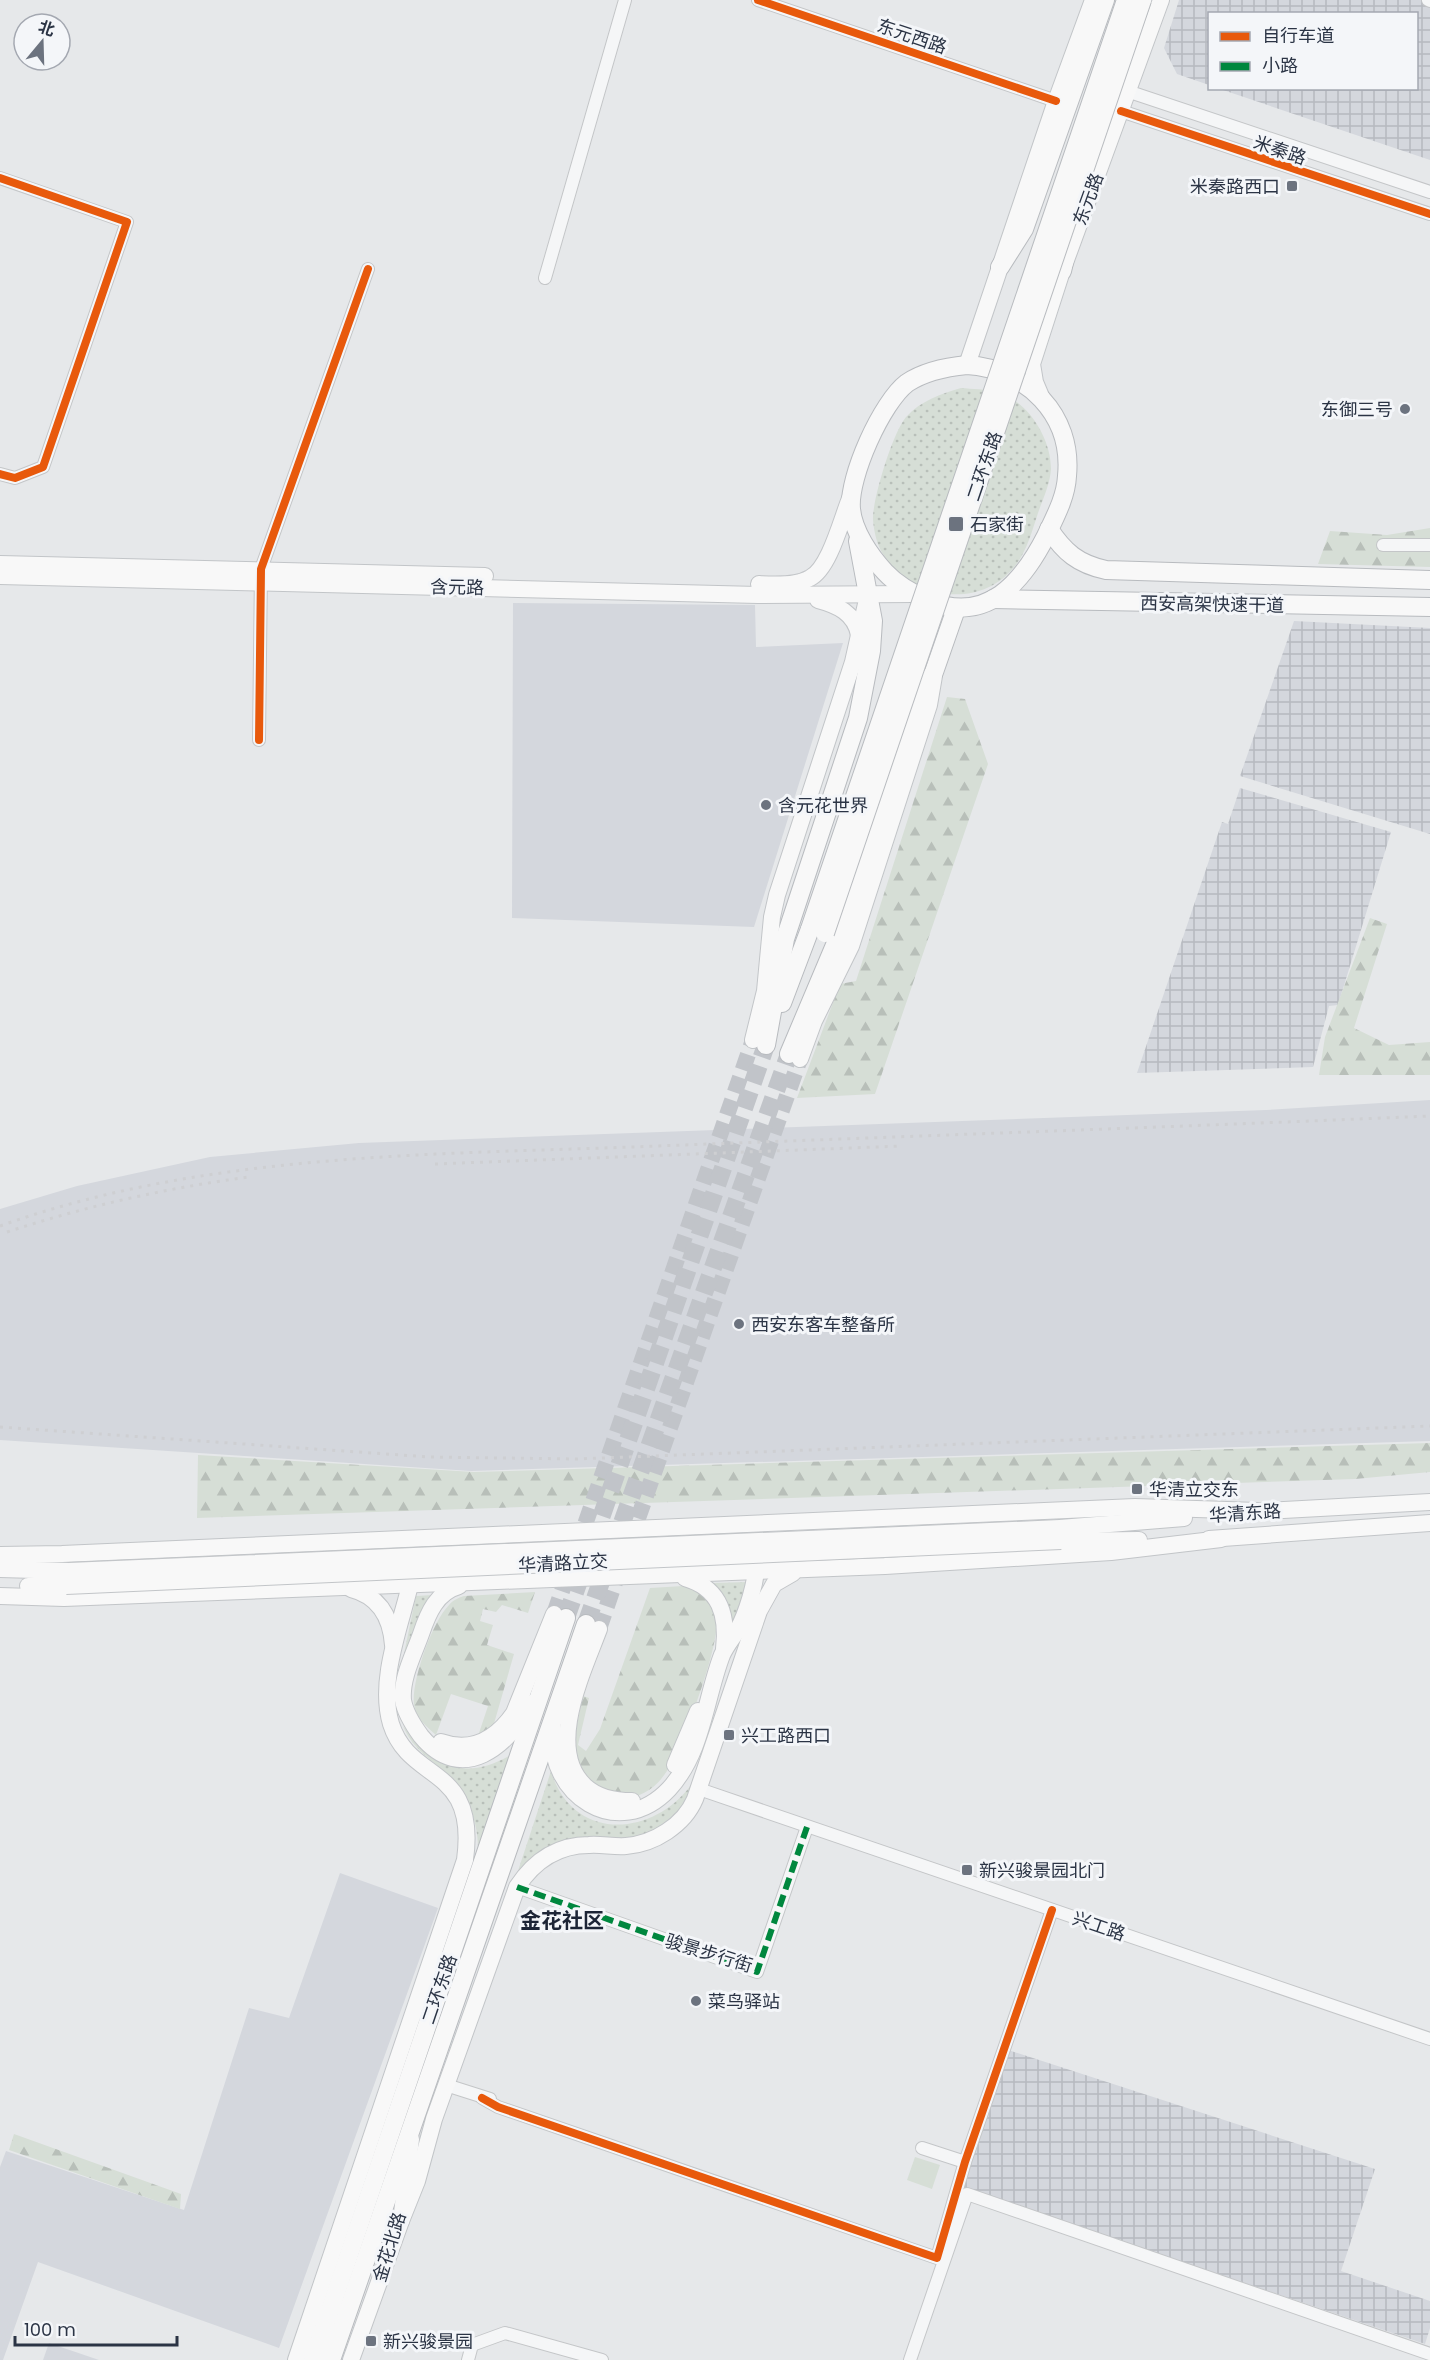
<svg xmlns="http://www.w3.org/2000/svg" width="1430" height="2360" font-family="Poppins,'Noto Sans SC',sans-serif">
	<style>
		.built { fill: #d4d7dd }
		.industrial { fill: url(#industrial-grid) }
		.grass { fill: url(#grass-dots) }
		.forest { fill: url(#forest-firs) }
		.pitch { fill: #d6ded6 }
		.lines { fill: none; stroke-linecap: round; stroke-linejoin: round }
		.major-tunnel { stroke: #c1c4c9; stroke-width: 16; stroke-dasharray: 16 8; stroke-linecap: butt }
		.highway-tunnel { stroke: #c1c4c9; stroke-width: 18; stroke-dasharray: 18 9; stroke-linecap: butt }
		.minor-casing { stroke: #c4c6c8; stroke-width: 14 }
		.major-casing { stroke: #c2c5c8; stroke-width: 18 }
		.highway-casing { stroke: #b8bbbf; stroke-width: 20 }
		.minor { stroke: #f5f6f7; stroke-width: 12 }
		.major { stroke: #f8f8f8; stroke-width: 16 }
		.highway { stroke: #f8f8f8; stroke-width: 18 }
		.rail { stroke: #cecfd2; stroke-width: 3; stroke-dasharray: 3 6; stroke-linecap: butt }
		.major-bridge-casing { stroke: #c2c5c8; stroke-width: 18; stroke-linecap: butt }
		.highway-bridge-casing { stroke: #b8bbbf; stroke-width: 20; stroke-linecap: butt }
		.major-bridge { stroke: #f8f8f8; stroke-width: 16 }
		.highway-bridge { stroke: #f8f8f8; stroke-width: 18 }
		.quiet { stroke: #00873e; stroke-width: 6; stroke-dasharray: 12 6; stroke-linecap: butt }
		.cycleway-casing { stroke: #f4f6f9; stroke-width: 11 }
		.cycleway { stroke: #e8590c; stroke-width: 8 }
		.poi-dot { fill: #6c737f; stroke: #f4f6f9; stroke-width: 2 }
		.labels { text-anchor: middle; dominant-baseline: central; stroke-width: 6; stroke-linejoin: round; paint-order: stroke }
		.street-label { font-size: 18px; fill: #2b3445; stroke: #f4f6f9 }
		.poi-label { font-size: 18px; fill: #2b3445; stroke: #f4f6f9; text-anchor: start }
		.quarter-label { font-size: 21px; font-weight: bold; fill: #1d2536; stroke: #f4f6f9 }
	</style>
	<defs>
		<pattern id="industrial-grid" width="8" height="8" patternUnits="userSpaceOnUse" patternTransform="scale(1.5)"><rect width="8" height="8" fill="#d4d7dd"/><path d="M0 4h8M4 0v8" fill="none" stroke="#b6b9bf"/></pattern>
		<pattern id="grass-dots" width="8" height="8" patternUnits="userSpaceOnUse" patternTransform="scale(1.5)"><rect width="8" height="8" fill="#d6ded6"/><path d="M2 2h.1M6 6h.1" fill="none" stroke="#b8bfb9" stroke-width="1.8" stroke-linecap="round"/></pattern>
		<pattern id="forest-firs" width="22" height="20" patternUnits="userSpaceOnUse" patternTransform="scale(1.5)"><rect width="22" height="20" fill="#d6ded6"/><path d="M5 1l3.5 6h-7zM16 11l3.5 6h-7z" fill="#b8bfb9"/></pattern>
	</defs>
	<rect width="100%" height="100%" fill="#e6e8ea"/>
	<!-- built -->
	<g class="built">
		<polygon points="513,603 755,605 756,647 843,643 754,927 512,918"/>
		<polygon points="1430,1100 1430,1441 471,1471 0,1440 0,1209 77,1186 210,1157 359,1143 1266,1110"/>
		<polygon points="340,1873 438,1908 279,2348 38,2262 3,2360 0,2360 0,2167 6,2151 184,2210 249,2008 289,2018"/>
		<polygon points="49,2343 99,2360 43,2360"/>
	</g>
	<!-- industrial -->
	<g class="industrial">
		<polygon points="1179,0 1430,0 1430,160 1220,89 1416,88 1416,14 1210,14 1209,85 1177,74 1164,48"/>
		<polygon points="1294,621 1430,628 1430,834 1240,776"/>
		<polygon points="1240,788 1391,832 1338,1005 1329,1006 1313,1067 1137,1073 1222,822 1228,824"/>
		<polygon points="1008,2050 1375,2169 1341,2271 1430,2301 1430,2328 1425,2344 961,2187"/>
	</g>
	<!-- grass -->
	<g class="grass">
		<path d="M 961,388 C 972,389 986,389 997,392 C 1028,401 1051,438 1051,469 C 1050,484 1043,499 1038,513 C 1032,531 1027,551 1015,566 C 980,611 910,599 883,554 C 877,545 874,532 873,520 C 872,500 893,432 906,417 C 920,401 941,394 961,388 Z"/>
		<polygon points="747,1582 734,1625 725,1601 713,1583"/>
		<polygon points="433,1595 400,1673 416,1596"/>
		<path d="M 403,1726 C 434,1765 462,1782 509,1756 L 478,1848 C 478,1818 465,1790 443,1770 C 426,1756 412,1747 403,1726 Z"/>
		<path d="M 551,1771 C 572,1842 652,1838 691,1785 L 690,1798 L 666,1825 L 640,1837 L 583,1841 L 511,1892 Z"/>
	</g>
	<!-- forest -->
	<g class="forest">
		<polygon points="1430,528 1430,567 1318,564 1330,531 1387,535"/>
		<polygon points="947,697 965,699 988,764 875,1094 797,1098 840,984 856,981"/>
		<polygon points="1370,918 1387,924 1354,1028 1389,1045 1430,1042 1430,1075 1319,1075 1325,1037"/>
		<polygon points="1430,1443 1430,1472 1355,1479 197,1518 198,1455 474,1472"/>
		<path d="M 683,1586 C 698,1590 711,1600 716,1615 C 723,1640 682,1747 667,1771 C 660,1782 650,1792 636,1796 C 619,1801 601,1788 585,1781 L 573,1743 L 583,1696 L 589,1698 L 578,1745 L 586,1751 L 600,1729 L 650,1588 Z"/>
		<path d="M 535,1592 L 528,1613 L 502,1605 L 496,1612 L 483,1609 L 480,1621 L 493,1625 L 487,1645 L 514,1654 L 491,1734 L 476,1742 L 488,1706 L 451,1694 L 436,1735 C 427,1727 416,1718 414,1705 C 411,1682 432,1622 449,1605 C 453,1600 458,1598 464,1596 Z"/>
		<polygon points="14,2134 181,2194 180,2209 9,2150"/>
	</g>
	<!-- pitch -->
	<polygon class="pitch" points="915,2157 940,2165 932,2189 907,2180"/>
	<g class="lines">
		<!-- major-tunnel -->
		<g class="major-tunnel">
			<polyline points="630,1541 800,1059"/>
			<polyline points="554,1614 753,1040"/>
			<polyline points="599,1629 621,1565"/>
		</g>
		<!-- highway-tunnel -->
		<g class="highway-tunnel">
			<polyline points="566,1618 766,1045"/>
			<polyline points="586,1624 789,1054"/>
		</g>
		<!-- minor casing -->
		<g class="minor-casing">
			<g id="minor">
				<polyline points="758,0 1056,101"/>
				<polyline points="1428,0 1430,1"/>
				<polyline points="1127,91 1430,192"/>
				<polyline points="1121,111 1430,214"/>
				<polyline points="0,178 127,222 43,467 15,478 0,474"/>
				<polyline points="545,278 625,0"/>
				<polyline points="1383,545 1430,545"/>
				<polyline points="259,740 261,569 368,269"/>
				<polyline points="699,1789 1430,2039"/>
				<polyline points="517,1887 757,1972 807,1827"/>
				<polyline points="446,2085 490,2099"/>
				<polyline points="482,2098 498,2107 937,2258 965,2162 1052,1910"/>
				<polyline points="922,2148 965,2162"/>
				<polyline points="468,2360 472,2345 505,2333 602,2360"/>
				<polyline points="910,2360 967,2194 1430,2354"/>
			</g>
		</g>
		<!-- major casing -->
		<g class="major-casing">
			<g id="major">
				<polyline points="967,365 1056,101 1093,0"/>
				<polyline points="1043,401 1035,382 1032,364 1062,271 1161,0"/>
				<polyline points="0,564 485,576"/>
				<polyline points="0,576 758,595 913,594"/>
				<path d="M 759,584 C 774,585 797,586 810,578 C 830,568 842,517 851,496"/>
				<path d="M 818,600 C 837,605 855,613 859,635"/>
				<polyline points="753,1040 765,991 772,917 777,895 853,662 868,595"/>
				<polyline points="800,1059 814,1021 851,946 929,705 934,676"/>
				<polyline points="1248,1512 1430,1502"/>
				<polyline points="1060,1528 1184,1518"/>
				<polyline points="1209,1539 1430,1523"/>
				<polyline points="1061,1541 1139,1540"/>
				<polyline points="0,1555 62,1554 1135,1507 1258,1511"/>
				<polyline points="0,1569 69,1571"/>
				<path d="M 685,1578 C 720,1588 728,1615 724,1649"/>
				<polyline points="28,1586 66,1586"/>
				<path d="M 459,1586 C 437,1592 428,1613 421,1634 C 414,1654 401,1678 403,1700 C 405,1713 413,1725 421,1736 C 462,1786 509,1746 531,1703"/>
				<path d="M 351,1589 C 379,1596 391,1617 393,1645"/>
				<polyline points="0,1596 64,1598 885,1566 1111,1552 1221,1539"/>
				<path d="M 599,1629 C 583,1672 545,1749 585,1786 C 598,1798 614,1801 632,1801"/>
				<path d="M 553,1728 C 546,1795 618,1843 669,1789 C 703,1752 705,1699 722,1655 C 726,1646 732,1639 737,1631 C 747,1613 756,1583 757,1562"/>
				<path d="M 441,1742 C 472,1753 496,1739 514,1713 L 554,1614"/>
				<polyline points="675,1765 698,1711"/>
				<path d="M 401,2221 L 417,2181 L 434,2119 L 517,1887 C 534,1861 558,1845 589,1845 C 601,1844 614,1847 626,1846 C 654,1844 684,1825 695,1799 L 759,1611 L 774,1584 L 793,1573"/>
				<path d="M 296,2360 L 465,1860 C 478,1764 410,1784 391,1724 C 378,1681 400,1627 410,1585 L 409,1574"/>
				<polyline points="351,2360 401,2221 411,2139"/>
			</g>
		</g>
		<!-- highway casing -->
		<g class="highway-casing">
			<g id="highway">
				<polyline points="1000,267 1024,229 1105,0"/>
				<polyline points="1062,271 1072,228"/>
				<path d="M 967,365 C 1027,369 1073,415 1067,476 C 1066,497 1055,517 1046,536 C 1022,583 987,624 930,601 C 913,594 898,586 885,572 C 870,556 853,531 851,509 C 848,477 882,402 907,383 C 925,371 946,367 967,365 Z"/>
				<path d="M 1049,529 C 1064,552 1078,564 1106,570 L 1430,580"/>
				<polyline points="993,599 1430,607"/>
				<polyline points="782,1003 810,929"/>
				<polyline points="766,1045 785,939 858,718 871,651 873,621 858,541"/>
				<polyline points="789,1054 838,938 917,701 934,672 956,609"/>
				<polyline points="313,2360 566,1618"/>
				<polyline points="331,2360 586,1624"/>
			</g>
		</g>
		<!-- minor -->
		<use href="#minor" class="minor"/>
		<!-- major -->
		<use href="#major" class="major"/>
		<!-- highway -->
		<use href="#highway" class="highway"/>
		<!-- rail -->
		<g class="rail">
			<polyline points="435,1164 902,1146"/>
			<path d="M 0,1226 C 210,1151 437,1155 657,1146 C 915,1136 1172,1127 1430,1116"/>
			<path d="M 7,1232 C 86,1206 167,1188 249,1177"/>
			<polyline points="0,1427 430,1457 576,1459 1430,1426"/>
		</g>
		<!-- major-bridge casing -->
		<g class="major-bridge-casing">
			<g id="major-bridge">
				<polyline points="69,1571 1060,1528"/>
				<polyline points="66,1586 1061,1541"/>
			</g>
		</g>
		<!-- highway-bridge casing -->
		<g class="highway-bridge-casing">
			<g id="highway-bridge">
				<polyline points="810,929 1126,0"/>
				<polyline points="825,933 1142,0"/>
			</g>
		</g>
		<!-- major-bridge -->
		<use href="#major-bridge" class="major-bridge"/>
		<!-- highway-bridge -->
		<use href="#highway-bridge" class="highway-bridge"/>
		<!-- quiet -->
		<polyline class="quiet" points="517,1887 757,1972 807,1827"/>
		<!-- cycleway casing -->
		<g class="cycleway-casing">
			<g id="cycleway">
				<polyline points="758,0 1056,101"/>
				<polyline points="1121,111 1430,214"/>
				<polyline points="0,178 127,222 43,467 15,478 0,474"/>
				<polyline points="259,740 261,569 368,269"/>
				<polyline points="482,2098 498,2107 937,2258 965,2162 1052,1910"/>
			</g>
		</g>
		<!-- cycleway -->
		<use href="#cycleway" class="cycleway"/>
	</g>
	<!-- markers -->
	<g class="poi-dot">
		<rect x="1286" y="180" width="12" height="12" rx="3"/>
		<circle cx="1405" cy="409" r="6"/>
		<rect x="948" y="516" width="16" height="16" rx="3"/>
		<circle cx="766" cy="805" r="6"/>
		<circle cx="739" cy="1324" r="6"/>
		<rect x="1131" y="1483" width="12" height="12" rx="3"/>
		<rect x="723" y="1729" width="12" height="12" rx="3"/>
		<rect x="961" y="1864" width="12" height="12" rx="3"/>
		<circle cx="696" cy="2001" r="6"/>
		<rect x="365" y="2335" width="12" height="12" rx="3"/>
	</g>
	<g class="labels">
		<!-- street labels -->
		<g class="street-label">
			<text transform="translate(912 36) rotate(19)">东元西路</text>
			<text transform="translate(1280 150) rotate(19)">米秦路</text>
			<text transform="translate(1088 199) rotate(-70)">东元路</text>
			<text transform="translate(984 466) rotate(-71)">二环东路</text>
			<text transform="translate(457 587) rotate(1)">含元路</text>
			<text transform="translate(1212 604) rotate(1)">西安高架快速干道</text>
			<text transform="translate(1245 1513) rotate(-4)">华清东路</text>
			<text transform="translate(563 1563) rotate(-3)">华清路立交</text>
			<text transform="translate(1099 1926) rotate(19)">兴工路</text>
			<text transform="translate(709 1953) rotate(17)">骏景步行街</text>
			<text transform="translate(439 1989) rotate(-71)">二环东路</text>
			<text transform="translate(389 2247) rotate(-73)">金花北路</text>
		</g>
		<!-- poi labels -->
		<g class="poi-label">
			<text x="1280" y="186" text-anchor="end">米秦路西口</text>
			<text x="1393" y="409" text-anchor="end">东御三号</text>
			<text x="970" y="524">石家街</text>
			<text x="778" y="805">含元花世界</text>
			<text x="751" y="1324">西安东客车整备所</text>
			<text x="1149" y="1489">华清立交东</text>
			<text x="741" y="1735">兴工路西口</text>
			<text x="979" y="1870">新兴骏景园北门</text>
			<text x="708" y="2001">菜鸟驿站</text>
			<text x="383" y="2341">新兴骏景园</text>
		</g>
		<!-- quarter labels -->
		<g class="quarter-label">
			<text x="562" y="1920">金花社区</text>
		</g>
	</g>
	<!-- legend -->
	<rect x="1208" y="12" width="210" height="78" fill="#f4f6f9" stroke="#a4a8b1" stroke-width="1.5"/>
	<rect x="1220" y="32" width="30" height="9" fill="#e8590c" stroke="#a4a8b1" stroke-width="1.5"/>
	<text x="1262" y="42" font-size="18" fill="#2b3445">自行车道</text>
	<rect x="1220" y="62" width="30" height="9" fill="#00873e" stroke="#a4a8b1" stroke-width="1.5"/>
	<text x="1262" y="72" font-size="18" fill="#2b3445">小路</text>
	<!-- north arrow -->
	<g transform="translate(42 42) rotate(19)"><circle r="28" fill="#f4f6f9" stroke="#a4a8b1" stroke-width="1.5"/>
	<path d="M0-4.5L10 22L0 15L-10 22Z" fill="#6c737f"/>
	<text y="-9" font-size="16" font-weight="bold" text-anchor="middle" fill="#2b3445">北</text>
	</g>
	<!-- scale -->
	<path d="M15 2336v9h162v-9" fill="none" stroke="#2b3445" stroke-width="3"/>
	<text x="24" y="2336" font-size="18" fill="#2b3445" stroke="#f4f6f9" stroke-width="4.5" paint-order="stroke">100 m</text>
</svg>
